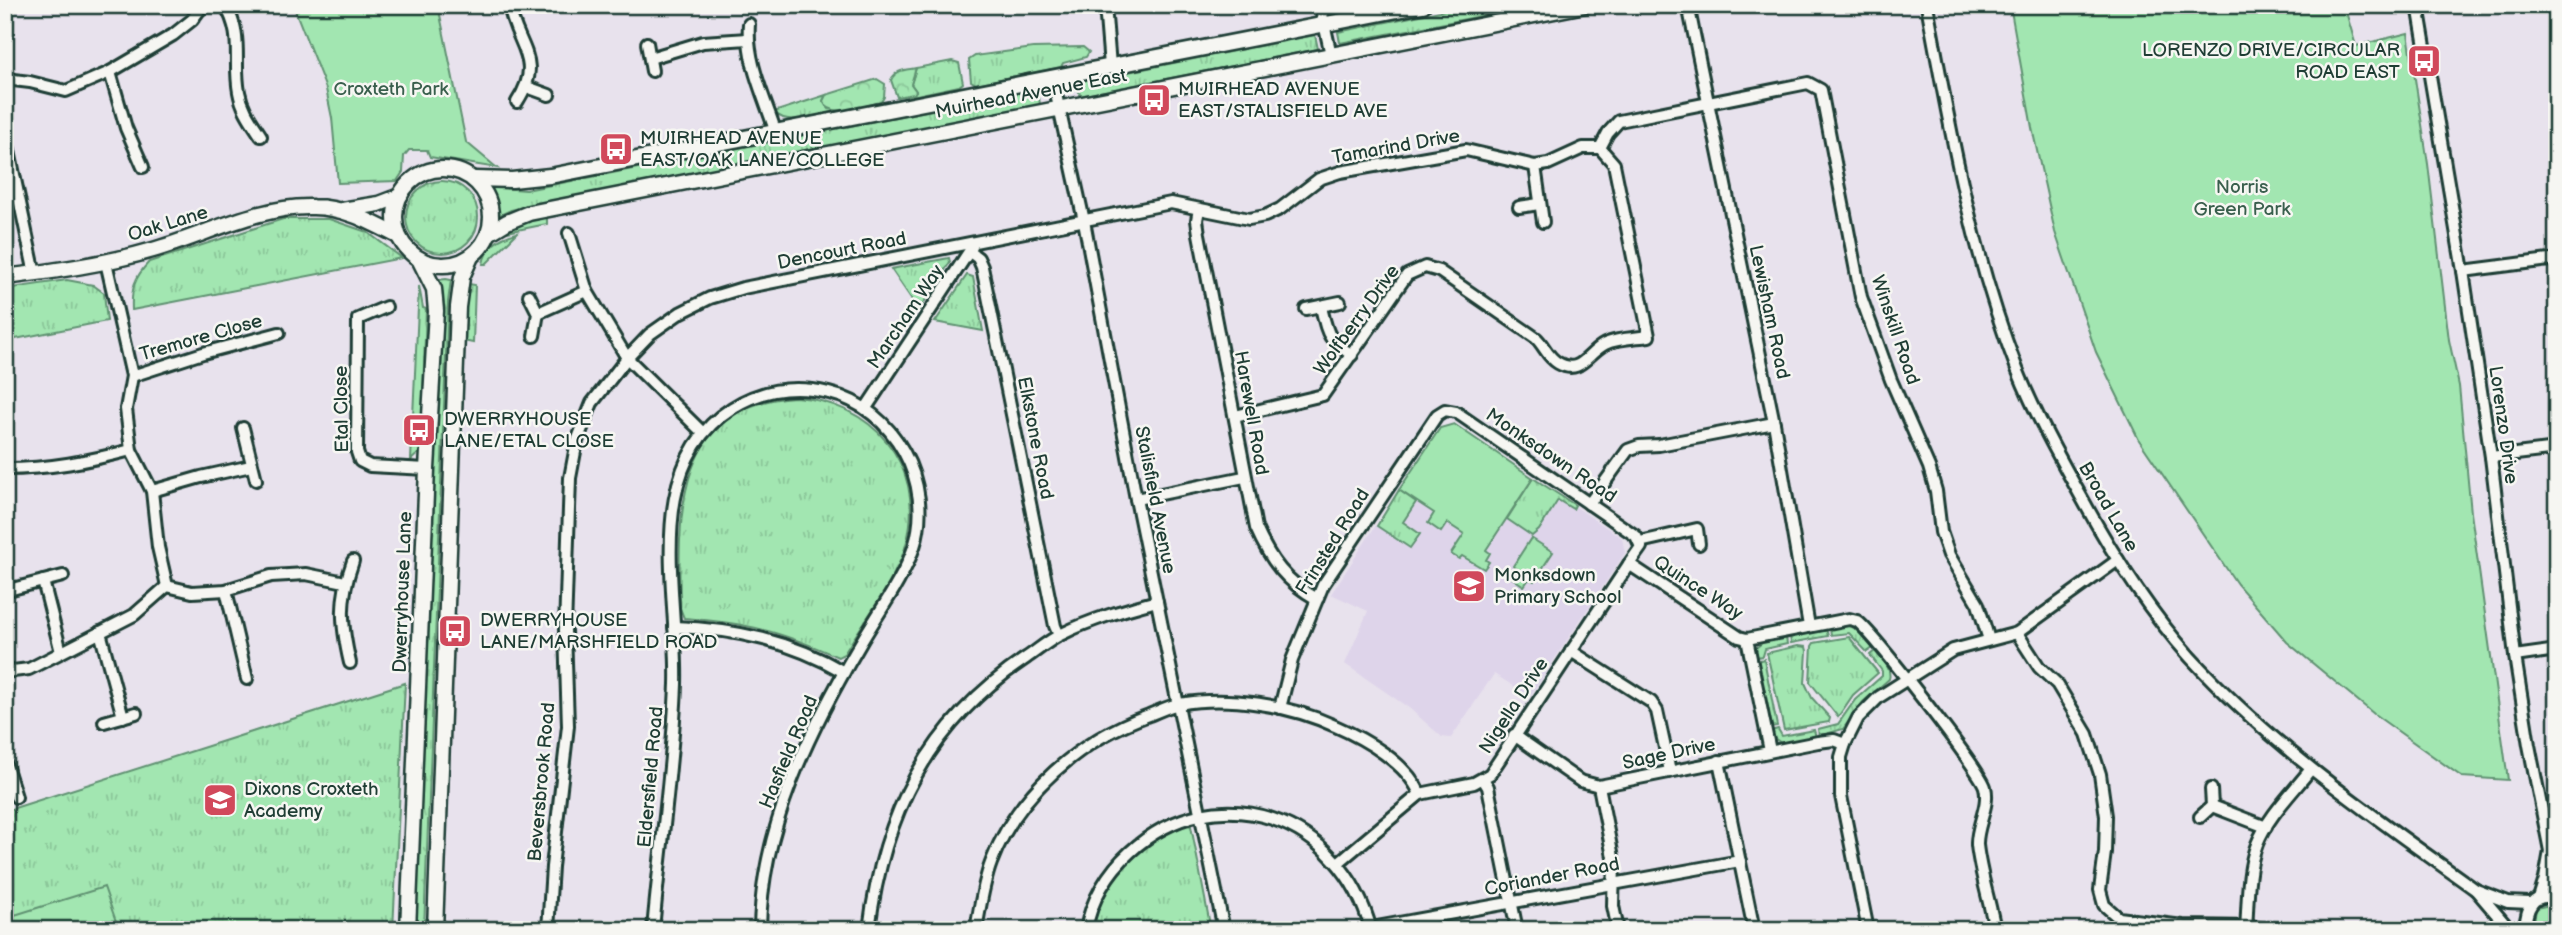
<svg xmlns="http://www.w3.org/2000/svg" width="2562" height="935" font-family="'Balsamiq Sans',sans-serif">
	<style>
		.built { fill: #ded4ea }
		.grass { fill: url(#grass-tufts); stroke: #609272; stroke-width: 2 }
		.forest { fill: url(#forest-crowns); stroke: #609272; stroke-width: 2 }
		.park { fill: #a2e6b1; stroke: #609272; stroke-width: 2 }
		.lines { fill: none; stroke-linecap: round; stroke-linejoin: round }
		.minor-casing { stroke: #1f3d34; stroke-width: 16 }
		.tertiary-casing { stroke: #1f3d34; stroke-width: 19 }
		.minor { stroke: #f6f6f2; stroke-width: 10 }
		.tertiary { stroke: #f6f6f2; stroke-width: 14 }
		.labels { text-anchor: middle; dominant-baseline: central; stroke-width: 5; stroke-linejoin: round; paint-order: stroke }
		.poi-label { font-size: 19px; fill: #1f3d34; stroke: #f6f6f2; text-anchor: start }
		.park-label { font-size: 19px; fill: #395f4d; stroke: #f6f6f2 }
		.street-label { font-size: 19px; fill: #1f3d34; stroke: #f6f6f2 }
	</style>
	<defs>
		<pattern id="grass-tufts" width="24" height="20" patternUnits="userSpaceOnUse" patternTransform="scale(1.75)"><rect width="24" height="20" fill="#a2e6b1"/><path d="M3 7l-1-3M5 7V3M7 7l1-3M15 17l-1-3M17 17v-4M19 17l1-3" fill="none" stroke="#8bc699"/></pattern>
		<pattern id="forest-crowns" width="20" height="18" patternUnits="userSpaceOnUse" patternTransform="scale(1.75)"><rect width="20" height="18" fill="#a2e6b1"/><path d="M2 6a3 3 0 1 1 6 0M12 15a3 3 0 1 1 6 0" fill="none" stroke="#8bc699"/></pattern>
	</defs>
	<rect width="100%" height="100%" fill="#e8e2ed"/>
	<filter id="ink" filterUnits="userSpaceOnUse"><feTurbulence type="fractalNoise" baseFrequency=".0143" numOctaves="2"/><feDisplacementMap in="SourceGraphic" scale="14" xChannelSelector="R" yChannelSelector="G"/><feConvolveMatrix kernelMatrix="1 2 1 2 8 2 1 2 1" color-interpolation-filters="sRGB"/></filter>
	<g filter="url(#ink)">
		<!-- built -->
		<polygon class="built" points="1454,425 1622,538 1625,553 1530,696 1494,674 1451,738 1442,737 1409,708 1345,664 1368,611 1331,594 1440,428"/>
		<!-- grass -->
		<g class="grass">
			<polygon points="1469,5 1540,5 1340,43 1338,32"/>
			<polygon points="1315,35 1318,49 1080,96 1077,82"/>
			<polygon points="1083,47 1089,52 1086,57 1063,63 1061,67 976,84 971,81 969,60 975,56 1033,48"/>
			<polygon points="952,61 959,63 963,83 959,86 912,96 916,91 911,84 916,68"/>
			<polygon points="1038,89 1040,105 532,205 511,210 496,217 494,200 488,187 526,190"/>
			<path d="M 826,95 L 823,101 L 829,109 L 841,110 C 822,114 788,128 774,112 Z"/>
			<circle cx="442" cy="217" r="36"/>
			<polygon points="547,217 547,224 507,232 506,229 522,222"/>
			<path d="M 283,219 L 329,219 L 367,232 L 402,258 L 132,310 C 131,289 134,278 149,262 Z"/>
			<path d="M 517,233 L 486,264 L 483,264 C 486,246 500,237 517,233 Z"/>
			<polygon points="949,258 950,262 919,310 891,269"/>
			<polygon points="967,275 973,277 983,331 935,322"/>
			<polygon points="446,279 451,280 448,302 424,930 412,930 440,288 438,280"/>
			<polygon points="67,280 93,285 104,293 107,321 5,341 5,289"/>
			<polygon points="469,284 475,285 473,343 463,341 465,308"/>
			<polygon points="419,286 423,308 426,309 421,451 411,460"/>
			<path d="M 795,397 C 871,402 926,463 907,541 C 899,576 863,622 844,654 L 838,657 C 780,631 747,623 684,618 L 680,608 C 678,516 674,405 795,397 Z"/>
			<polygon points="1533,478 1575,505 1573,509 1558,500 1539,530 1532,536 1507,519"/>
			<polygon points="1399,490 1416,502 1403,522 1420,534 1410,548 1377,526"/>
			<polygon points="1846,625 1858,629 1873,648 1867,652 1849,633 1831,635 1830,629"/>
			<polygon points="1826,629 1828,636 1791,643 1790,636"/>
			<polygon points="1786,637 1787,644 1765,649 1763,656 1756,657 1756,648 1763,642"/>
			<polygon points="1849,637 1878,673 1853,695 1838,717 1810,682 1812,646 1814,643"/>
			<polygon points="1798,646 1806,647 1807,651 1805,683 1812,698 1830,718 1829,722 1784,730 1767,653"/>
			<path d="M 1875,651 C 1882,659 1892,668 1889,679 L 1863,702 L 1843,729 L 1819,736 L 1818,729 L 1838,724 L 1855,700 L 1882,676 L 1882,671 L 1870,655 Z"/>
			<polygon points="1764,659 1777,726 1770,727 1757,661"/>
			<polygon points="405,683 393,930 5,930 5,811"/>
			<polygon points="1778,729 1782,736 1814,730 1816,737 1781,743 1774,738 1771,731"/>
			<path d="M 1186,824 L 1191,826 L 1211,930 L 1092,930 C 1101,879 1139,842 1186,824 Z"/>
			<polygon points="2550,905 2557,907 2557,930 2533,930 2536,908"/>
		</g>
		<!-- forest -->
		<g class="forest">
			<path d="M 916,68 L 911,84 L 916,91 L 914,94 L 897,97 L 891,80 C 896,69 906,70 916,68 Z"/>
			<path d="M 877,79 L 885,84 L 884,97 L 881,102 C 865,105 830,120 823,101 L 826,95 Z"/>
		</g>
		<!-- park -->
		<g class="park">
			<polygon points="293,5 438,5 466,142 497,168 430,157 427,150 409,150 404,156 403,172 397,181 338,183 332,118 326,89"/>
			<polygon points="2010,5 2344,5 2356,46 2408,33 2428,164 2449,340 2459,386 2471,513 2508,780 2462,777 2374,714 2287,642 2237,584 2139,440 2096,352 2055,232 2032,128"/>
			<polygon points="1454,424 1533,478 1486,550 1490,553 1486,560 1489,562 1484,569 1462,556 1459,559 1451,554 1464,534 1447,523 1441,532 1428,523 1434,513 1399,490 1440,428"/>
			<polygon points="1531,538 1553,552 1534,581 1529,579 1524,586 1511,577 1517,569 1513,566"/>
			<polygon points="104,887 119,930 5,930 5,918"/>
		</g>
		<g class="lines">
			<!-- minor casing -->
			<g class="minor-casing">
				<g id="minor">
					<path d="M 225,5 C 244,36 233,60 239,92 C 242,109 252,122 261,136"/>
					<path d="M 509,5 C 516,46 545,60 517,102"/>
					<polyline points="1105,5 1110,66"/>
					<polyline points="1320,5 1331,55"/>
					<polyline points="1688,5 1774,423 1809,626"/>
					<path d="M 1927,5 C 1950,128 1971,252 2017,369 C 2035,414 2059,457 2083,500 C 2113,555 2148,610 2190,657 C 2273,748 2376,818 2476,890"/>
					<polyline points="2418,5 2463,271 2491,457 2515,656 2529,745 2550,851 2557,866"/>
					<polyline points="2549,5 2557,11"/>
					<path d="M 749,24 C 746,62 765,98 776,133"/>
					<polyline points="647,43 652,71"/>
					<polyline points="650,58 703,42 748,39"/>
					<polyline points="110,72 126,128 143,167"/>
					<polyline points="1052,76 1084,221 1136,499 1224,930"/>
					<polyline points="5,79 30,82 66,91 110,72 173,35 192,20 203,5"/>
					<polyline points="527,87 549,95"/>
					<polyline points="5,132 35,274"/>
					<polyline points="1535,166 1543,222"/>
					<polyline points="1519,207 1539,204"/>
					<path d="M 1199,209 L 1197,220 L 1199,234 L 1256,528 C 1270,560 1286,582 1317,599"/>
					<polyline points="569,233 587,291 627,358 702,432"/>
					<polyline points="970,252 978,258 982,267 1055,626 1059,635"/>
					<polyline points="106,262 132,376 126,409 131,450 152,491 158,547 167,586 192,592 226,590 271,576 306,574 345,582"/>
					<polyline points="2463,271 2557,259"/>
					<polyline points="529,295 538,313 587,291"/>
					<polyline points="386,307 358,319 357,452 360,461 370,466 427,469"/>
					<path d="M 1321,307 C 1328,336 1327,338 1352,355"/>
					<polyline points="1306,309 1340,302"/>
					<polyline points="534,336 538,313"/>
					<polyline points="132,376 203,353 279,333"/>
					<polyline points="866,408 972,247"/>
					<path d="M 1235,416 L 1323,395 L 1407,275 L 1425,267 L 1439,271 L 1536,338 C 1544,345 1547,357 1558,363 C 1581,376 1587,353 1605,344 C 1617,338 1636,338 1649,336 L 1614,164 L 1600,148"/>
					<polyline points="243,428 256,480"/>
					<polyline points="2491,457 2557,449"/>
					<path d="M 5,469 C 49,469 89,461 131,450"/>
					<polyline points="152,491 201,477 251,466"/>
					<polyline points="1136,499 1244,477"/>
					<polyline points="1589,504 1628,450 1639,446 1659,445 1774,423"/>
					<polyline points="1640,542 1697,529 1699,544"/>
					<polyline points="1629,564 1739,637 1747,639"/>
					<polyline points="43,581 61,652"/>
					<polyline points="12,589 63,576"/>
					<polyline points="226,590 247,679"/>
					<path d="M 674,627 C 735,629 791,641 844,672"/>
					<polyline points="100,632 123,717"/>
					<polyline points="2017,633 2039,667 2057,684 2087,734 2100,774 2106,816 2105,852 2100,890 2104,905 2119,918 2183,926 2251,927 2274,930"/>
					<polyline points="1571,651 1651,702 1657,711 1670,771"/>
					<polyline points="2515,656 2557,650"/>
					<path d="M 350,663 C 341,624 339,600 353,561"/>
					<polyline points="5,672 29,669 134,615 167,586"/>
					<polyline points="1280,708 1292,660 1323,585 1437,415 1445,410 1456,412 1636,536 1641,547 1629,564 1490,774 1474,783 1420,794 1339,862"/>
					<polyline points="104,722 136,713"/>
					<polyline points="1514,735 1580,781 1599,786 1818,742 1834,740 1845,744"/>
					<path d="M 1770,751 L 1747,639 L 1849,619 L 1857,621 C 1873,633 1981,771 1985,787 C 1990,806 1976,826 1977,845 C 1980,873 1990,902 1995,930"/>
					<polyline points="1719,761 1754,930"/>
					<polyline points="5,762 16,797"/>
					<polyline points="1483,779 1488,787 1517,930"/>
					<polyline points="1599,786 1614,862 1613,906 1618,930"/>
					<polyline points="2212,806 2266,827"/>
					<polyline points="2200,817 2212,806 2211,789"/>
					<polyline points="2539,898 2545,879 2550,851"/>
					<polyline points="1371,928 1740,861"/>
					<polyline points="548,930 552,867 568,726 565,630 570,478 577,441 592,403 627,358 650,334 680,313 710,298 743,288 1171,203 1249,219 1265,216 1280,209 1319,179 1340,172 1466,150 1535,166 1548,164 1583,148 1600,148 1608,133 1619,121 1808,83 1821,90 1861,297 1891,380 1929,467 1936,491 1941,532 1949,555 1978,604 1989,640"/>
					<path d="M 653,930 C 660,848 673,767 676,684 C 679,594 641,466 732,408 C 762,389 795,385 829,393 C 894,408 935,483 914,547 C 902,582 877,614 859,646 C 809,731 761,829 760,930"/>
					<path d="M 869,930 C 883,814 928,724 1026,658 C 1038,650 1049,640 1062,634 C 1092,619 1124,610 1157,601"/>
					<path d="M 976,930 C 980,908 983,884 991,863 C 1017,793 1081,739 1149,715 C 1159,711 1169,706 1179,704 C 1228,695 1290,705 1335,726 C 1365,739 1407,763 1420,794"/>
					<path d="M 1086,930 C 1091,900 1108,872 1130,852 C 1218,772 1342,818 1371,930"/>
					<polyline points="1868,930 1841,796 1841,757 1845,744 1858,718 1879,697 1953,650 2017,633 2118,560"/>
					<path d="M 2246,930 C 2248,903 2247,870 2257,844 C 2268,816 2292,793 2310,770"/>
					<polyline points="2510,930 2476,890 2508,902 2530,903"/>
					<path d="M 2525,930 C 2526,909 2532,891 2557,899"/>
				</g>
			</g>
			<!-- tertiary casing -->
			<g class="tertiary-casing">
				<g id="tertiary">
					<circle cx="443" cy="217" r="48"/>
					<polyline points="475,179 512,180 550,176 1423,5"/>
					<polyline points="342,210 379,204 400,196"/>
					<polyline points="489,233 507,222 529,213 1585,5"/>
					<path d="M 5,277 C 55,271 105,264 153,250 C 203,236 260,205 313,207 C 344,207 371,222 398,236"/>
					<polyline points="408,930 427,469 436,311 434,289 419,259"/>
					<polyline points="435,930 458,307 462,277 470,259"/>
				</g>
			</g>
			<!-- minor -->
			<use href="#minor" class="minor"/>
			<!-- tertiary -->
			<use href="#tertiary" class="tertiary"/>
		</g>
	</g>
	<!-- icons -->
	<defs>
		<g id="bus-square" transform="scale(1.75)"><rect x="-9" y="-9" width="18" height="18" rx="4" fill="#d1495b" stroke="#f6f6f2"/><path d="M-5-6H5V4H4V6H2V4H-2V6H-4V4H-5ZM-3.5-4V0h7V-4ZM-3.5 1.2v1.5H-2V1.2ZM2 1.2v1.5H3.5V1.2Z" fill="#fff"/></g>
		<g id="school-square" transform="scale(1.75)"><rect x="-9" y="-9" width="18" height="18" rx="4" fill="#d1495b" stroke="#f6f6f2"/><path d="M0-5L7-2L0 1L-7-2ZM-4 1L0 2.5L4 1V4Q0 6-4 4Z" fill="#fff"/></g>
	</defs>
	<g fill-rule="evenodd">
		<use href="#bus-square" x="2424" y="61"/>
		<use href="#bus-square" x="1154" y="100"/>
		<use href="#bus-square" x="616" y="149"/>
		<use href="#bus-square" x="419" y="430"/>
		<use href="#school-square" x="1469" y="586"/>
		<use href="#bus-square" x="455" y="631"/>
		<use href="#school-square" x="220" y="800"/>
	</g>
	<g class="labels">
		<!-- poi labels -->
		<g class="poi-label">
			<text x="2400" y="50" text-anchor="end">LORENZO DRIVE/CIRCULAR<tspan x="2400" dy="22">ROAD EAST</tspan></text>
			<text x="1178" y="89">MUIRHEAD AVENUE<tspan x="1178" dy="22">EAST/STALISFIELD AVE</tspan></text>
			<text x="640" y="138">MUIRHEAD AVENUE<tspan x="640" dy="22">EAST/OAK LANE/COLLEGE</tspan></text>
			<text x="444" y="419">DWERRYHOUSE<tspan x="444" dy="22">LANE/ETAL CLOSE</tspan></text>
			<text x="1494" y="575">Monksdown<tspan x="1494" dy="22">Primary School</tspan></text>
			<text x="480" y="620">DWERRYHOUSE<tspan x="480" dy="22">LANE/MARSHFIELD ROAD</tspan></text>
			<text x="244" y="789">Dixons Croxteth<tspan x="244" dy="22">Academy</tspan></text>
		</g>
		<!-- park labels -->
		<g class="park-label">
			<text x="391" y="89">Croxteth Park</text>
			<text x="2242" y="187">Norris<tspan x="2242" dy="22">Green Park</tspan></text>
		</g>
		<!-- street labels -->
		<g class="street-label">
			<text transform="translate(1031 94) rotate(-11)">Muirhead Avenue East</text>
			<text transform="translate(1396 147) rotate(-10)">Tamarind Drive</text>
			<text transform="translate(168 224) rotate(-17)">Oak Lane</text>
			<text transform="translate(842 251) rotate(-11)">Dencourt Road</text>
			<text transform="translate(1769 312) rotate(78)">Lewisham Road</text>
			<text transform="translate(906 317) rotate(-56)">Marcham Way</text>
			<text transform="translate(1357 320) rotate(-54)">Wolfberry Drive</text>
			<text transform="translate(1895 330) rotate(71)">Winskill Road</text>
			<text transform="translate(201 338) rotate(-16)">Tremore Close</text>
			<text transform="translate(342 409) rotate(-91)">Etal Close</text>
			<text transform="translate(1251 413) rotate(80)">Harewell Road</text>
			<text transform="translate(2503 425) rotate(82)">Lorenzo Drive</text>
			<text transform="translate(1035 438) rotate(79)">Elkstone Road</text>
			<text transform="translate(1551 456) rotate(34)">Monksdown Road</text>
			<text transform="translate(1155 500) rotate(79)">Stalisfield Avenue</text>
			<text transform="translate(2108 507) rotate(60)">Broad Lane</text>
			<text transform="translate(1333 542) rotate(-58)">Frinsted Road</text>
			<text transform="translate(1698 588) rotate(33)">Quince Way</text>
			<text transform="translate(403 592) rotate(-88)">Dwerryhouse Lane</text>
			<text transform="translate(1514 706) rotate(-57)">Nigella Drive</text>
			<text transform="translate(789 752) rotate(-67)">Hasfield Road</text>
			<text transform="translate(1669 754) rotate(-12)">Sage Drive</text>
			<text transform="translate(651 777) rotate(-85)">Eldersfield Road</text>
			<text transform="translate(542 782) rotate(-85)">Beversbrook Road</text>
			<text transform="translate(1552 877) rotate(-11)">Coriander Road</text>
		</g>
	</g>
	<!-- margin -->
	<rect width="2562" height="935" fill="none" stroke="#f6f6f2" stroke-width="28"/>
	<rect x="14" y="14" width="2534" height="907" fill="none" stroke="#1f3d34" stroke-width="2.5" filter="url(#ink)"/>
</svg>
